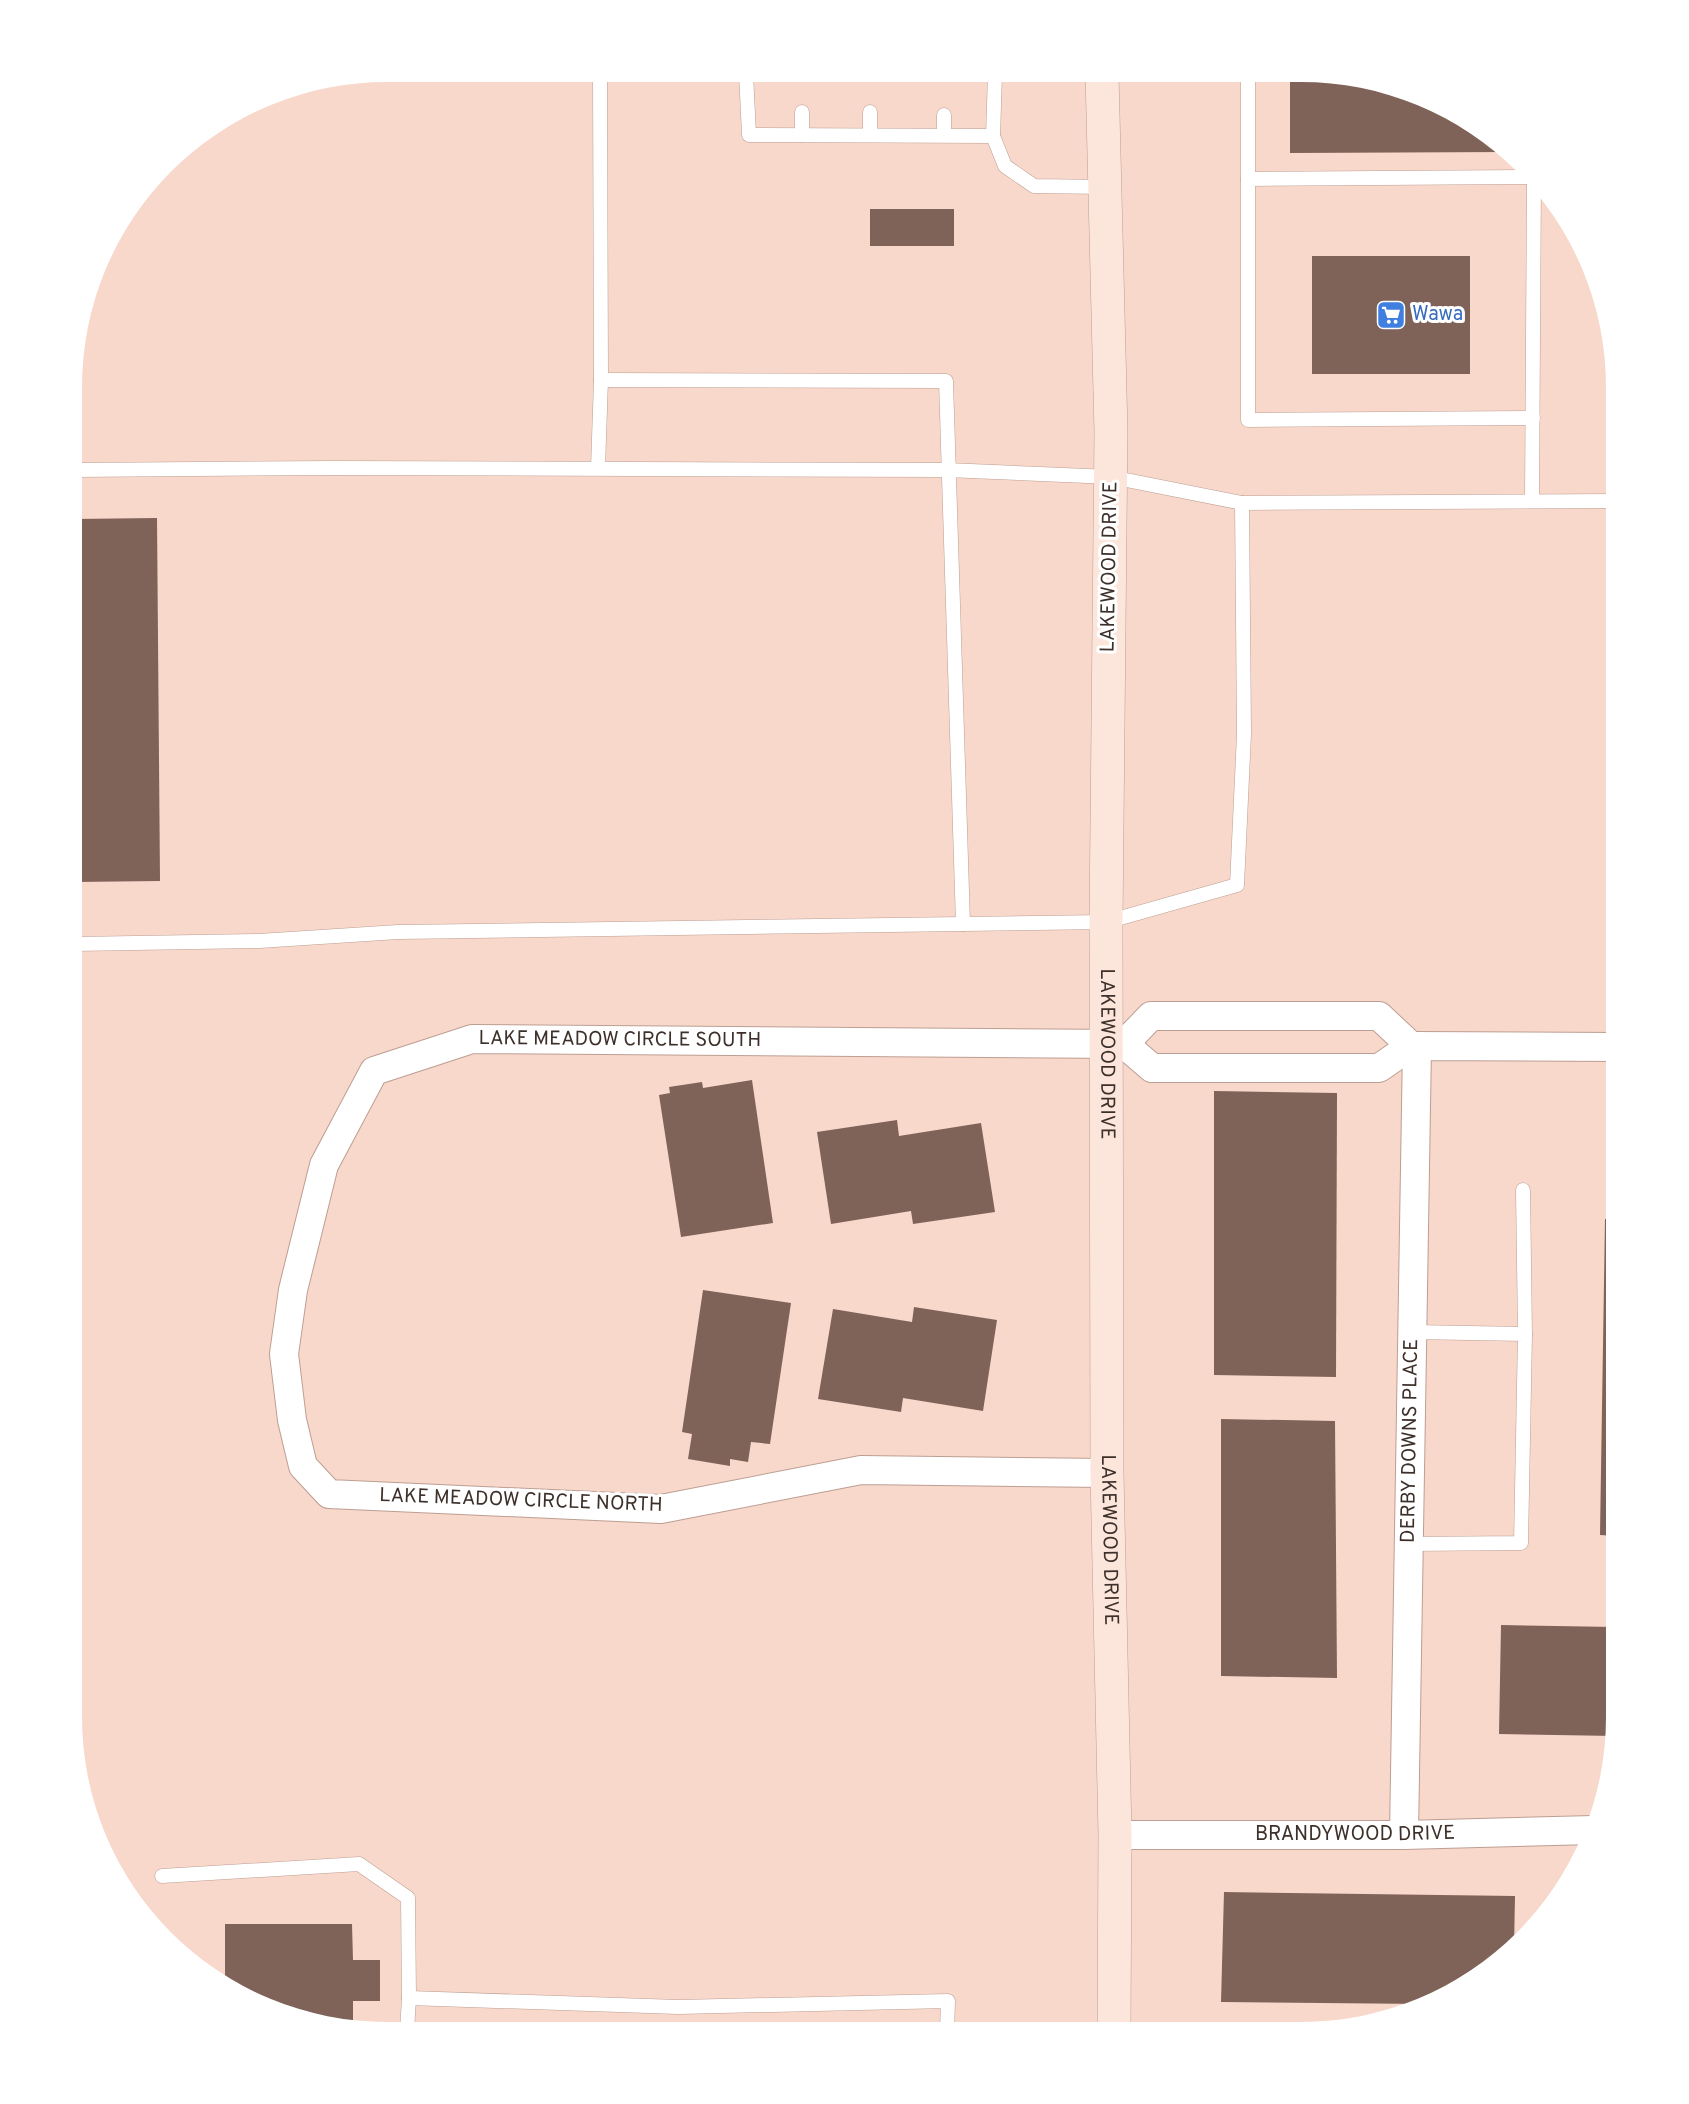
<svg xmlns="http://www.w3.org/2000/svg" width="1689" height="2104" font-family="Overpass,sans-serif">
	<style>
		.building { fill: #7f6258 }
		.lines { fill: none; stroke-linecap: round; stroke-linejoin: round }
		.lane-casing { stroke: #bd9e92; stroke-width: 15 }
		.street-casing { stroke: #bd9e92; stroke-width: 30 }
		.secondary-casing { stroke: #bd9e92; stroke-width: 34 }
		.lane { stroke: #fff; stroke-width: 14 }
		.street { stroke: #fff; stroke-width: 28 }
		.secondary { stroke: #fce6dc; stroke-width: 33 }
		.labels { text-anchor: middle; dominant-baseline: central; stroke-width: 6; stroke-linejoin: round; paint-order: stroke }
		.shop-label { font-size: 20px; fill: #366cbe; stroke: #fff; text-anchor: start }
		.street-label { font-size: 20px; fill: #3d302b; stroke: #fff }
	</style>
	<rect width="100%" height="100%" fill="#f9d8cc"/>
	<!-- building -->
	<g class="building">
		<polygon points="1290,75 1343,75 1422,96 1477,125 1507,152 1290,153"/>
		<rect x="870" y="209" width="84" height="37"/>
		<rect x="1312" y="256" width="158" height="118"/>
		<polygon points="157,518 160,881 74,882 74,519"/>
		<polygon points="752,1080 773,1223 681,1237 659,1095 670,1093 669,1087 702,1082 703,1088"/>
		<polygon points="1214,1091 1337,1093 1336,1377 1214,1375"/>
		<polygon points="897,1120 899,1136 981,1123 995,1212 913,1224 911,1211 831,1224 817,1132"/>
		<polygon points="1605,1219 1617,1219 1616,1536 1600,1535"/>
		<polygon points="703,1290 791,1303 770,1444 751,1442 748,1462 730,1459 730,1466 688,1459 692,1434 682,1432"/>
		<polygon points="914,1307 997,1320 983,1411 903,1398 901,1412 818,1399 833,1309 912,1322"/>
		<polygon points="1221,1419 1335,1421 1337,1678 1221,1676"/>
		<polygon points="1501,1625 1616,1627 1616,1736 1499,1734"/>
		<polygon points="1224,1892 1515,1896 1514,1948 1459,1990 1425,2004 1221,2002"/>
		<polygon points="225,1924 352,1924 353,1960 380,1960 380,2001 353,2001 353,2029 286,2015 225,1985"/>
	</g>
	<g class="lines">
		<!-- lane casing -->
		<g class="lane-casing">
			<g id="lane">
				<polyline points="746,73 749,135 993,136 1005,166 1034,186 1105,187"/>
				<polyline points="1248,74 1248,179"/>
				<polyline points="802,112 802,135"/>
				<polyline points="870,112 870,135"/>
				<polyline points="944,115 944,135"/>
				<polyline points="993,136 995,74"/>
				<polyline points="1533,418 1248,420 1248,179 1534,177 1534,175"/>
				<polyline points="598,468 601,380 600,73"/>
				<polyline points="74,470 334,468 947,470 1111,477 1242,503 1244,734 1237,885 1106,922 963,924 946,381 601,380"/>
				<polyline points="1532,501 1534,177 1537,177"/>
				<polyline points="1242,503 1617,501"/>
				<polyline points="74,944 259,941 398,932 963,924"/>
				<polyline points="1523,1190 1525,1334"/>
				<polyline points="1409,1544 1521,1543 1525,1334 1412,1332"/>
				<polyline points="162,1876 359,1864 408,1898 409,1998 678,2007 948,2001 947,2031"/>
				<polyline points="407,2031 409,1998"/>
			</g>
		</g>
		<!-- street casing -->
		<g class="street-casing">
			<g id="street">
				<polyline points="1124,1044 1151,1016 1379,1016 1411,1046"/>
				<path id="s1" d="M 1107,1473 L 861,1470 L 661,1509 L 329,1494 L 303,1466 L 292,1420 L 284,1354 L 293,1290 L 324,1165 L 374,1071 L 472,1039 L 1124,1044 L 1152,1068 L 1379,1068 L 1411,1046 L 1617,1047"/>
				<path id="s2" d="M 1115,1835 L 1404,1835 L 1594,1830"/>
				<path id="s3" d="M 1404,1835 L 1417,1046"/>
			</g>
		</g>
		<!-- secondary casing -->
		<g class="secondary-casing">
			<g id="secondary">
				<path id="s4" d="M 1102,74 L 1111,432 L 1106,922 L 1107,1473 L 1115,1835 L 1114,2031"/>
			</g>
		</g>
		<!-- lane -->
		<use href="#lane" class="lane"/>
		<!-- street -->
		<use href="#street" class="street"/>
		<!-- secondary -->
		<use href="#secondary" class="secondary"/>
	</g>
	<!-- icons -->
	<defs>
		<g id="supermarket-square" transform="scale(1.5)"><rect x="-9" y="-9" width="18" height="18" rx="4" fill="#3f7fe0" stroke="#fff"/><path d="M-6-5.5h2.5l.6 2H6L4.5 2H-2.5L-4.4-4H-6ZM-1.5 3.2a1.3 1.3 0 1 0 .1 0ZM3 3.2a1.3 1.3 0 1 0 .1 0Z" fill="#fff"/></g>
	</defs>
	<g fill-rule="evenodd">
		<use href="#supermarket-square" x="1391" y="315"/>
	</g>
	<g class="labels">
		<!-- shop labels -->
		<g class="shop-label">
			<text x="1412" y="315">Wawa</text>
		</g>
		<!-- street labels -->
		<g class="street-label">
			<text transform="translate(1110 567) rotate(-89)">LAKEWOOD DRIVE</text>
			<text stroke="none"><textPath href="#s1" startOffset="1485">LAKE MEADOW CIRCLE SOUTH</textPath></text>
			<text stroke="none"><textPath href="#s4" startOffset="980">LAKEWOOD DRIVE</textPath></text>
			<text stroke="none"><textPath href="#s3" startOffset="394">DERBY DOWNS PLACE</textPath></text>
			<text transform="translate(521 1501) rotate(2)">LAKE MEADOW CIRCLE NORTH</text>
			<text stroke="none"><textPath href="#s4" startOffset="1466">LAKEWOOD DRIVE</textPath></text>
			<text stroke="none"><textPath href="#s2" startOffset="240">BRANDYWOOD DRIVE</textPath></text>
		</g>
	</g>
	<!-- crop -->
	<path d="M0 0H1689V2104H0ZM387 82H1301A305 305 0 0 1 1606 387V1717A305 305 0 0 1 1301 2022H387A305 305 0 0 1 82 1717V387A305 305 0 0 1 387 82Z" fill="#fff" fill-rule="evenodd"/>
</svg>
